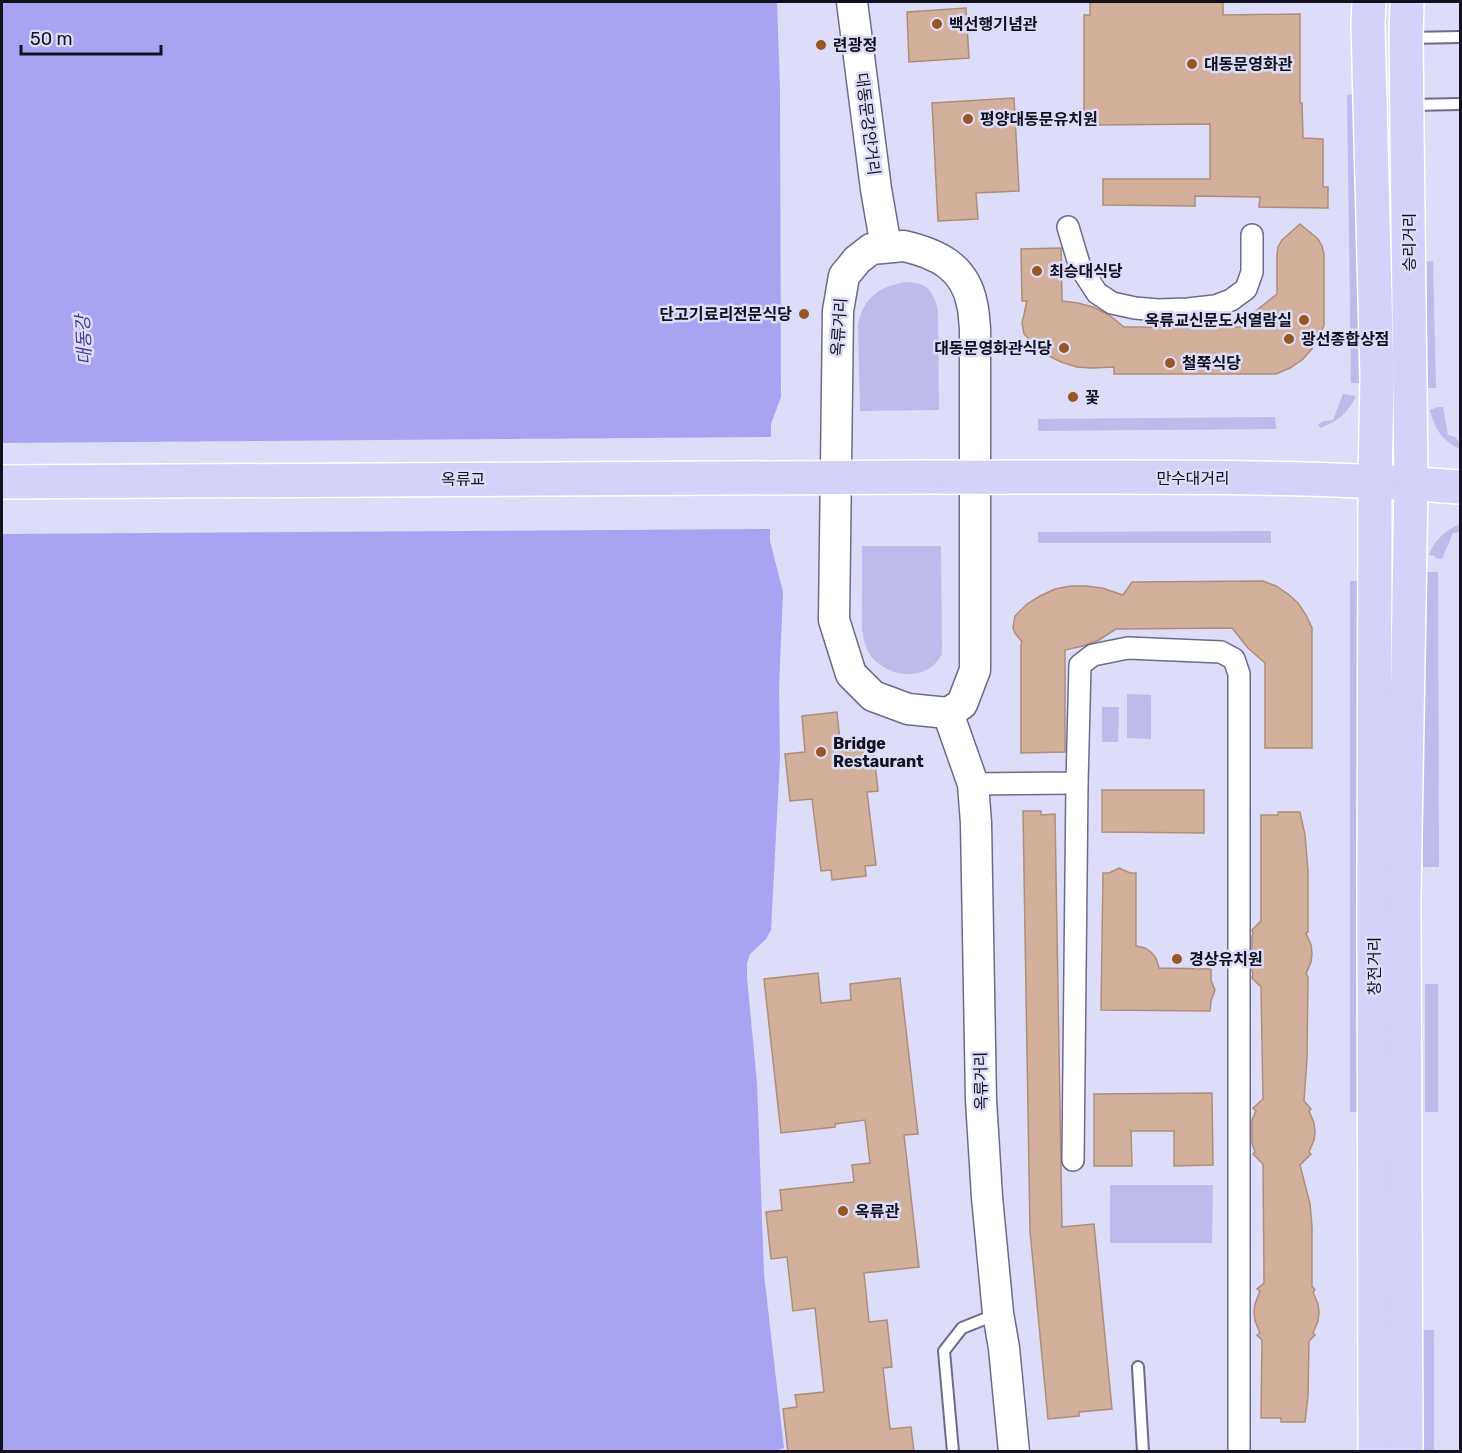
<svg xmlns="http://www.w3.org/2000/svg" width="1462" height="1453" font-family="Rubik,'Noto Sans KR',sans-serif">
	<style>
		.green { fill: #bdbaec }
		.water { fill: #a9a4f2 }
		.pier { fill: #dddcf9 }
		.building { fill: #d2b09b; stroke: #ae8e79; stroke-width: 1.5 }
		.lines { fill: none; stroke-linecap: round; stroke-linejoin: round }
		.lane-casing { stroke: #6d6b8b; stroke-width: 14 }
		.street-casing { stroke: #6d6b8b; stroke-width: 24 }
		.secondary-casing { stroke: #6d6b8b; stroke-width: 33 }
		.primary-casing { stroke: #fff; stroke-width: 36 }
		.lane { stroke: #fff; stroke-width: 10 }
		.street { stroke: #fff; stroke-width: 21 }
		.secondary { stroke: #fff; stroke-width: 30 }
		.primary { stroke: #d4d2fa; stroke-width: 33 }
		.primary-bridge-casing { stroke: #fff; stroke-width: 36; stroke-linecap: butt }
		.primary-bridge { stroke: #d4d2fa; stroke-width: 33 }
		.poi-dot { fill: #985625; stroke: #dddcf9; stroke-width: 2 }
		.labels { text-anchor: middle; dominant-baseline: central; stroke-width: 5; stroke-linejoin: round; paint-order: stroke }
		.poi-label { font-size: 16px; font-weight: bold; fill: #12111d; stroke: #dddcf9; text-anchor: start }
		.street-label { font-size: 16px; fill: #12111d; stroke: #dddcf9 }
		.water-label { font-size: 18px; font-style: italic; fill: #4b3b95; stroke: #dddcf9 }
	</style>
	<rect width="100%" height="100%" fill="#dddcf9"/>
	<!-- green -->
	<g class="green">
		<polygon points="1355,94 1359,383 1351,383 1347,95"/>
		<polygon points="1433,261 1436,388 1428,388 1425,262"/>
		<path d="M 905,282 C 928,283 932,289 938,310 L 939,410 L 860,411 L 858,324 C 864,297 879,287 905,282 Z"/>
		<path d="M 1343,394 L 1356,396 C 1347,414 1339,420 1321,428 L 1318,425 L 1323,421 L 1333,420 Z"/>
		<path d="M 1438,407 L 1443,407 L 1448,435 L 1455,437 L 1460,443 L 1460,449 C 1443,442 1434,428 1430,410 Z"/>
		<polygon points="1275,417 1276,429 1038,431 1038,419"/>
		<path d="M 1460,524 L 1460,532 L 1453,533 L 1442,559 L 1435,558 L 1435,556 L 1429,555 C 1434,540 1446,530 1460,524 Z"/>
		<polygon points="1271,531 1271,543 1038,543 1038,532"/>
		<path d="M 862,546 L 941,546 L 942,654 C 934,668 924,674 908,674 C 898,674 890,671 882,666 C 858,651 862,622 862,598 C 862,581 862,564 862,546 Z"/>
		<polygon points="1423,572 1438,572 1439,867 1423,867"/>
		<polygon points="1350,581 1358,581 1357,1112 1350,1112"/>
		<polygon points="1127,694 1151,695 1151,739 1127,738"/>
		<polygon points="1102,707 1119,707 1118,742 1102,742"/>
		<rect x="1425" y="984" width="13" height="128"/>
		<polygon points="1110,1185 1213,1185 1212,1243 1110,1243"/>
		<polygon points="1422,1330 1434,1330 1434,1451 1423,1451"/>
	</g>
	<!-- water -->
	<polygon class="water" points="2,2 777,2 780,88 781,397 771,424 770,541 783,592 779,688 780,759 771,930 766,939 750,954 747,963 747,978 757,1083 764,1274 784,1448 772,1452 2,1452"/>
	<!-- pier -->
	<polygon class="pier" points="774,437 773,529 2,534 2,443"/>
	<!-- building -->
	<g class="building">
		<polygon points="1090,2 1223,2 1223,15 1300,14 1300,103 1302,103 1303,138 1323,139 1323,187 1328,187 1328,208 1259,207 1260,197 1195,196 1195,206 1103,205 1103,179 1210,179 1210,124 1090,125 1090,112 1084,112 1084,15 1090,15"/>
		<polygon points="966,8 969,58 909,62 907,12"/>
		<polygon points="1014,98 1019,191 976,193 978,219 938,221 932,103"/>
		<polygon points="1300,224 1318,239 1322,246 1324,254 1324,325 1319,338 1311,350 1302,360 1290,368 1276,374 1114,374 1114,367 1092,368 1077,367 1061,362 1047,355 1035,345 1024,334 1022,323 1027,301 1022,301 1021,249 1061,248 1062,301 1078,303 1093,307 1109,315 1124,327 1241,327 1257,310 1277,294 1277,255 1278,247 1282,240"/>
		<polygon points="1263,581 1276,586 1288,594 1298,603 1306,615 1312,628 1312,748 1265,748 1265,663 1248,648 1232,628 1116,629 1099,640 1083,646 1065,650 1065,752 1021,753 1021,645 1022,642 1015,633 1013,628 1015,616 1027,604 1040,596 1055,589 1071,586 1086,586 1102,588 1123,595 1132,582"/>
		<polygon points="837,712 840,741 861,739 863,754 874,753 878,791 867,792 876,865 865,866 866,876 832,880 831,870 821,871 812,799 790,801 785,754 805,752 802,716"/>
		<polygon points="1102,790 1204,790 1204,833 1102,832"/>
		<polygon points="1023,811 1041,811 1041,815 1055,814 1062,1227 1094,1224 1112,1409 1079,1412 1079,1416 1048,1419 1030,1231"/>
		<polygon points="1278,812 1300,812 1305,835 1308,871 1308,932 1306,933 1311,945 1312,954 1311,962 1306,974 1308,977 1307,1058 1304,1101 1311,1109 1309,1111 1314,1123 1315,1132 1314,1140 1309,1152 1311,1154 1300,1165 1310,1204 1312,1227 1312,1286 1315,1290 1313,1292 1318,1304 1319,1312 1318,1321 1313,1333 1315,1335 1309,1341 1308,1396 1305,1422 1281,1422 1281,1418 1261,1418 1262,1340 1257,1335 1260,1333 1255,1321 1254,1312 1255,1304 1260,1291 1257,1289 1264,1283 1263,1164 1253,1154 1255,1152 1252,1143 1252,1120 1256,1111 1253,1108 1263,1099 1261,987 1252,978 1253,974 1252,971 1252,937 1253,933 1252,930 1261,921 1261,815 1278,815"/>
		<polygon points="1119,868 1130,873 1136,873 1136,946 1145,948 1151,952 1156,958 1159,968 1211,969 1211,980 1215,990 1211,1001 1210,1011 1101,1010 1103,873 1109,873"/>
		<polygon points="818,973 821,1003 851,1000 850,984 900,978 918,1134 904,1135 919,1267 864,1273 869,1322 887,1320 892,1367 883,1368 890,1429 911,1427 914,1452 788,1452 783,1409 797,1407 795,1395 824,1392 815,1308 793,1311 787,1257 771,1259 766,1212 782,1210 780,1190 854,1182 852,1165 870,1163 865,1120 835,1124 835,1127 781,1133 764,979"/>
		<polygon points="1212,1093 1213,1165 1174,1166 1174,1131 1131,1131 1132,1166 1094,1166 1094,1094"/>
	</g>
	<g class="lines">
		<!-- lane casing -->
		<g class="lane-casing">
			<g id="lane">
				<polyline points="1410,38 1460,37"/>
				<polyline points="1411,105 1460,104"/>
				<polyline points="1138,1367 1143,1452"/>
				<polyline points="953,1452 944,1351 962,1328 997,1314"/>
			</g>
		</g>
		<!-- street casing -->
		<g class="street-casing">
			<g id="street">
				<polyline points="1068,227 1080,267 1097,293 1112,303 1135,308 1158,310 1188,309 1215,306 1231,300 1246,289 1252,272 1252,235"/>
				<polyline points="973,784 1077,783 1080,665 1093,655 1128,648 1221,652 1234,659 1239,674 1239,1452"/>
				<polyline points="1073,1160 1077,783"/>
			</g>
		</g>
		<!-- secondary casing -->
		<g class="secondary-casing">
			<g id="secondary">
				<polyline points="852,2 876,189 886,247"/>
				<path d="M 904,246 C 938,254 965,267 972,304 C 974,311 974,320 975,328 L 975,670 L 962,704 L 948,713 L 908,709 L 873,696 L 851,674 L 834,620 L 838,311 L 844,276 L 857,260 L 871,249 Z"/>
				<polyline points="948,713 973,784 976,823 981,1100 987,1197 998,1313 1004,1348 1014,1452"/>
			</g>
		</g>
		<!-- primary casing -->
		<g class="primary-casing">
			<g id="primary">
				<polyline points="1369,2 1368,23 1377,377 1375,481 1374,898 1375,1452"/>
				<path d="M 925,477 C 1104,478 1283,473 1460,487"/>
				<polyline points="1406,1452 1404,898 1411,483 1406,38 1407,2"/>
			</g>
		</g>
		<!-- lane -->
		<use href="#lane" class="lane"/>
		<!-- street -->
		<use href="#street" class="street"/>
		<!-- secondary -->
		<use href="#secondary" class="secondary"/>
		<!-- primary -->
		<use href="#primary" class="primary"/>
		<!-- primary-bridge casing -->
		<g class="primary-bridge-casing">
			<polyline id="primary-bridge" points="2,482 925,477"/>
		</g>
		<!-- primary-bridge -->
		<use href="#primary-bridge" class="primary-bridge"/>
	</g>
	<!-- markers -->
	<g class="poi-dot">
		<circle cx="937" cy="24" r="6"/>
		<circle cx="821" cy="45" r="6"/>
		<circle cx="1192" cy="64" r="6"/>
		<circle cx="968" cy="119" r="6"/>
		<circle cx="1037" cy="271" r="6"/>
		<circle cx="804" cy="314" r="6"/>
		<circle cx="1304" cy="320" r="6"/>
		<circle cx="1289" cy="339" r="6"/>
		<circle cx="1064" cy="348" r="6"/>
		<circle cx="1170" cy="363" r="6"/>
		<circle cx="1073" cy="397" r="6"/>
		<circle cx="821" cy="752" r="6"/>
		<circle cx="1177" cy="959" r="6"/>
		<circle cx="843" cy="1211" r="6"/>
	</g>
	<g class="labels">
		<!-- poi labels -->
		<g class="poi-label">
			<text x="949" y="24">백선행기념관</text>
			<text x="833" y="45">련광정</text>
			<text x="1204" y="64">대동문영화관</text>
			<text x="980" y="119">평양대동문유치원</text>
			<text x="1049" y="271">최승대식당</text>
			<text x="792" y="314" text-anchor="end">단고기료리전문식당</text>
			<text x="1292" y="320" text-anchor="end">옥류교신문도서열람실</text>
			<text x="1301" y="339">광선종합상점</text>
			<text x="1052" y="348" text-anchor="end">대동문영화관식당</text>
			<text x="1182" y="363">철쭉식당</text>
			<text x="1085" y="397">꽃</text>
			<text x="833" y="743">Bridge<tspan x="833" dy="18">Restaurant</tspan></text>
			<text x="1189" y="959">경상유치원</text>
			<text x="855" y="1211">옥류관</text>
		</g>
		<!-- street labels -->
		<g class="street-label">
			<text transform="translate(868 124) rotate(83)">대동문강안거리</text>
			<text transform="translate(1409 242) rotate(-90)">승리거리</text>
			<text transform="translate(839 327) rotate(-86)">옥류거리</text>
			<text x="1193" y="478">만수대거리</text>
			<text x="463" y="479">옥류교</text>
			<text transform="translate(1374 966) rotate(-90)">창전거리</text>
			<text transform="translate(981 1081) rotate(-91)">옥류거리</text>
		</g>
		<!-- water labels -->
		<g class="water-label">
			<text transform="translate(84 340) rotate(-93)">대동강</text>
		</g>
	</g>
	<!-- border -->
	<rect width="1462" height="1453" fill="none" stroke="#12111d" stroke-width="6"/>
	<!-- scale -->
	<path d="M21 45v9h140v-9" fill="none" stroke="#12111d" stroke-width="3"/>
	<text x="30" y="45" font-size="18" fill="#12111d" stroke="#dddcf9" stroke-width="4.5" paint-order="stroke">50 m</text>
</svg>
